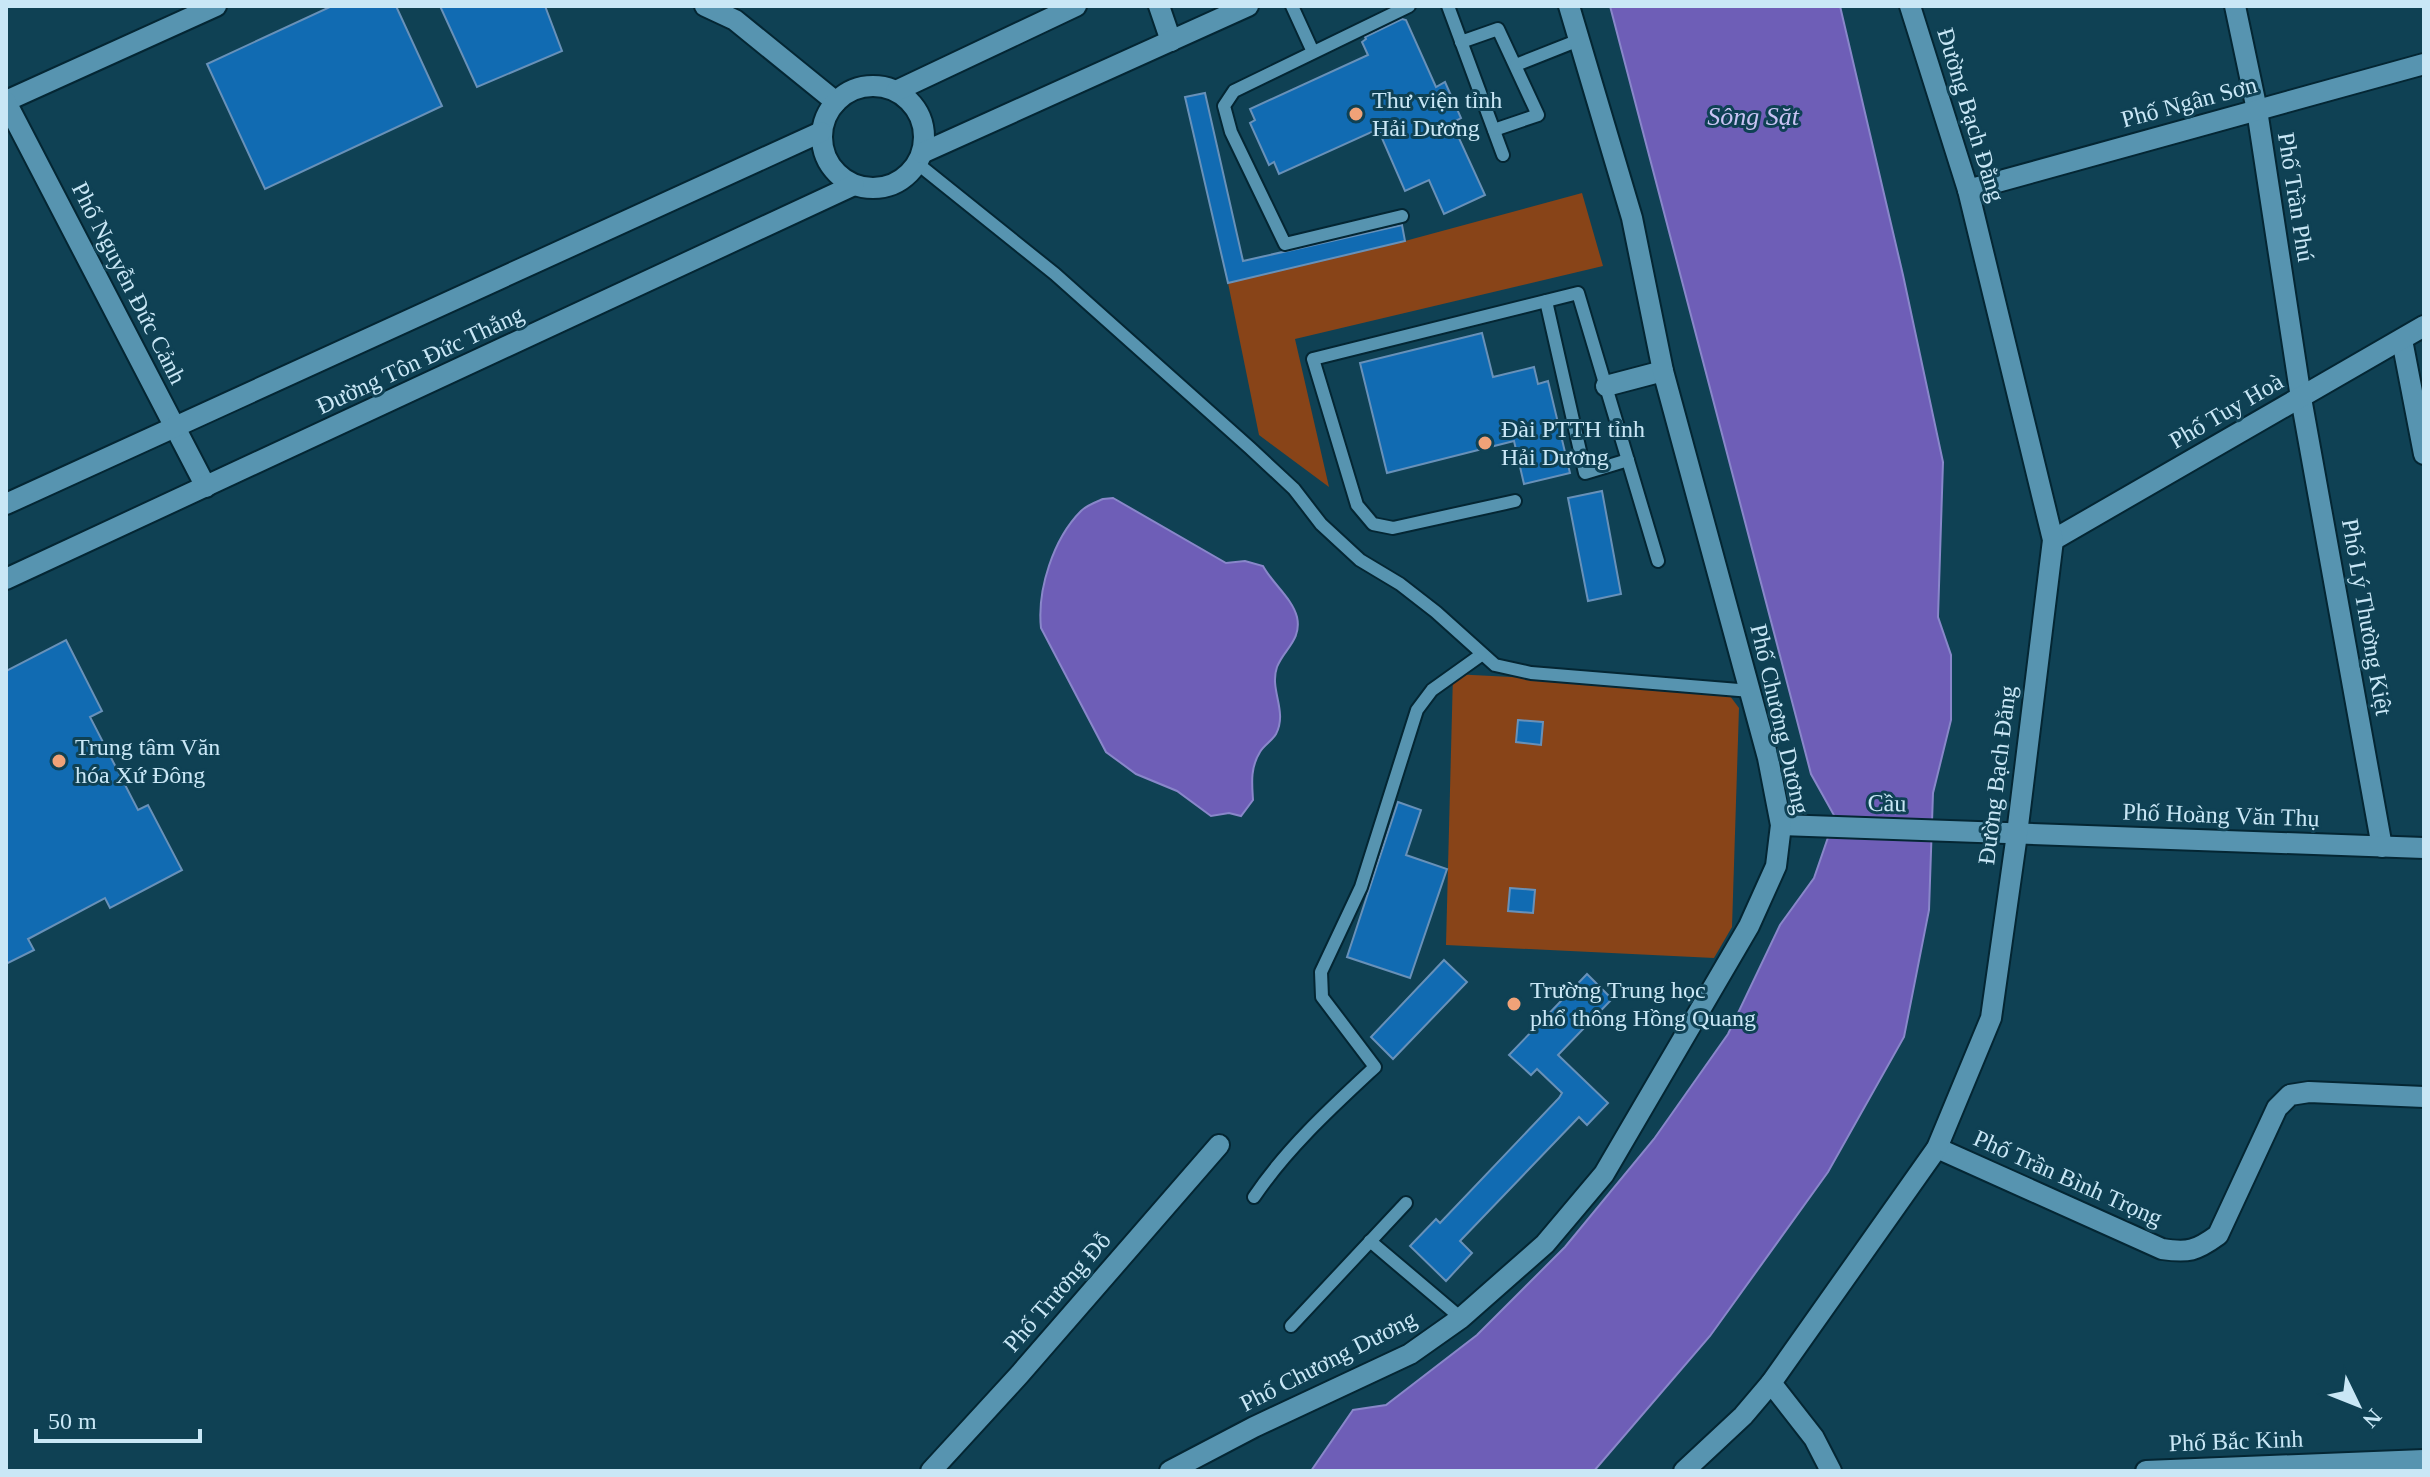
<svg xmlns="http://www.w3.org/2000/svg" width="2430" height="1477" font-family="Georgia,serif">
	<style>
		.green { fill: #884418 }
		.water { fill: #6e5eb7; stroke: #8987ca; stroke-width: 2 }
		.building { fill: #116bb2; stroke: #6891b9; stroke-width: 2 }
		.lines { fill: none; stroke-linecap: round; stroke-linejoin: round }
		.lane-casing { stroke: #042633; stroke-width: 16 }
		.street-casing { stroke: #042633; stroke-width: 24 }
		.secondary-casing { stroke: #042633; stroke-width: 24 }
		.lane { stroke: #5794b0; stroke-width: 12 }
		.street { stroke: #5794b0; stroke-width: 20 }
		.secondary { stroke: #5794b0; stroke-width: 20 }
		.poi-dot { fill: #f0a278; stroke: #0f4154; stroke-width: 3 }
		.labels { text-anchor: middle; dominant-baseline: central; stroke-width: 6; stroke-linejoin: round; paint-order: stroke }
		.poi-label { font-size: 24px; fill: #c9e7f6; stroke: #0f4154; text-anchor: start }
		.street-label { font-size: 24px; fill: #c9e7f6; stroke: #0f4154 }
		.water-label { font-size: 26px; font-style: italic; fill: #c9c4f4; stroke: #0f4154 }
	</style>
	<rect width="100%" height="100%" fill="#0f4154"/>
	<!-- green -->
	<g class="green">
		<polygon points="1582,193 1603,266 1295,339 1329,487 1259,435 1228,283 1405,241"/>
		<polygon points="1453,674 1724,688 1739,708 1732,927 1714,958 1446,945"/>
	</g>
	<!-- water -->
	<g class="water">
		<polygon points="1610,6 1840,6 1903,275 1943,462 1938,617 1951,655 1951,720 1933,793 1929,910 1904,1037 1828,1172 1710,1336 1594,1471 1311,1471 1353,1410 1386,1405 1477,1335 1565,1247 1654,1139 1728,1034 1780,925 1814,878 1835,817 1811,774"/>
		<path d="M 1103,499 L 1113,498 L 1226,563 L 1245,561 L 1263,566 C 1272,583 1292,598 1297,617 C 1302,640 1284,649 1277,667 C 1269,690 1288,711 1276,734 C 1272,741 1264,745 1260,752 C 1250,768 1252,784 1253,800 L 1241,816 L 1229,813 L 1211,816 L 1177,791 L 1136,774 L 1106,752 L 1041,628 C 1037,590 1053,539 1081,511 C 1087,505 1096,502 1103,499 Z"/>
	</g>
	<!-- building -->
	<g class="building">
		<polygon points="332,6 396,6 442,106 265,189 207,64"/>
		<polygon points="440,6 545,6 562,51 477,87"/>
		<polygon points="1402,19 1406,20 1436,87 1445,82 1461,118 1452,123 1485,195 1444,214 1429,180 1405,191 1378,129 1279,174 1274,162 1269,165 1250,123 1255,120 1250,109 1368,55 1362,42 1366,39 1365,37"/>
		<polygon points="1205,93 1243,261 1402,225 1405,241 1228,283 1185,97"/>
		<polygon points="1482,333 1493,377 1534,367 1538,384 1548,381 1570,473 1524,484 1514,441 1387,473 1360,363"/>
		<polygon points="1602,491 1621,594 1588,601 1568,498"/>
		<polygon points="66,640 102,711 90,717 138,810 148,805 182,870 110,908 105,898 28,939 34,950 6,964 6,671"/>
		<polygon points="1518,720 1543,722 1541,745 1516,742"/>
		<polygon points="1398,802 1421,810 1406,855 1447,869 1410,978 1347,957"/>
		<polygon points="1510,888 1535,890 1533,913 1508,911"/>
		<polygon points="1444,960 1467,982 1393,1059 1371,1037"/>
		<polygon points="1587,974 1612,999 1558,1055 1608,1103 1587,1125 1579,1117 1460,1241 1472,1253 1446,1281 1410,1246 1436,1219 1440,1223 1559,1098 1562,1093 1537,1069 1531,1075 1509,1055"/>
	</g>
	<g class="lines">
		<!-- lane casing -->
		<g class="lane-casing">
			<g id="lane">
				<polyline points="1292,6 1313,52"/>
				<polyline points="1448,6 1503,155"/>
				<polyline points="1461,42 1498,29 1538,115 1494,130"/>
				<polyline points="1516,65 1579,40"/>
				<polyline points="918,164 1055,274 1250,448 1294,489 1321,524 1360,560 1400,584 1436,612 1495,665 1531,673 1751,691"/>
				<polyline points="1402,216 1285,244 1231,132 1224,106 1234,91 1409,6"/>
				<polyline points="1546,301 1585,473 1628,460"/>
				<polyline points="1515,501 1393,528 1373,524 1357,505 1313,359 1578,293 1658,561"/>
				<path d="M 1254,1197 C 1287,1148 1332,1107 1375,1067 L 1322,997 L 1321,972 L 1361,887 L 1417,710 L 1432,690 L 1481,655"/>
				<polyline points="1370,1241 1461,1318"/>
				<polyline points="1291,1326 1406,1203"/>
			</g>
		</g>
		<!-- street casing -->
		<g class="street-casing">
			<g id="street">
				<polyline points="1159,6 1171,41"/>
				<polyline points="2235,6 2257,110 2301,398 2382,847"/>
				<polyline points="6,101 216,6"/>
				<polyline points="6,102 206,487"/>
				<polyline points="1968,190 2424,64"/>
				<polyline points="2402,340 2424,454"/>
				<polyline points="1606,386 1663,371"/>
				<polyline points="2053,540 2424,326"/>
				<polyline points="1781,825 2424,848"/>
				<path d="M 1937,1148 L 2162,1249 C 2188,1253 2196,1251 2218,1235 L 2277,1108 L 2290,1095 L 2309,1092 L 2424,1097"/>
				<polyline points="1771,1383 1814,1438 1831,1471"/>
				<polyline points="931,1471 1020,1374 1219,1145"/>
				<polyline points="1170,1471 1254,1427 1410,1354 1461,1318 1545,1244 1604,1174 1749,926 1776,866 1781,825 1768,758 1663,371 1632,218 1569,6"/>
				<polyline points="2146,1471 2424,1460"/>
			</g>
		</g>
		<!-- secondary casing -->
		<g class="secondary-casing">
			<g id="secondary">
				<polyline points="705,6 735,20 836,102"/>
				<circle cx="873" cy="137" r="51"/>
				<polyline points="896,91 1076,6"/>
				<polyline points="922,153 1248,6"/>
				<polyline points="6,504 821,132"/>
				<polyline points="6,579 854,185"/>
				<polyline points="1684,1471 1743,1416 1771,1383 1937,1148 1991,1018 2017,834 2053,540 1968,190 1910,6"/>
			</g>
		</g>
		<!-- lane -->
		<use href="#lane" class="lane"/>
		<!-- street -->
		<use href="#street" class="street"/>
		<!-- secondary -->
		<use href="#secondary" class="secondary"/>
	</g>
	<!-- markers -->
	<g class="poi-dot">
		<circle cx="1356" cy="114" r="8"/>
		<circle cx="1485" cy="443" r="8"/>
		<circle cx="59" cy="761" r="8"/>
		<circle cx="1514" cy="1004" r="8"/>
	</g>
	<g class="labels">
		<!-- poi labels -->
		<g class="poi-label">
			<text x="1372" y="100">Thư viện tỉnh<tspan x="1372" dy="28">Hải Dương</tspan></text>
			<text x="1501" y="429">Đài PTTH tỉnh<tspan x="1501" dy="28">Hải Dương</tspan></text>
			<text x="75" y="747">Trung tâm Văn<tspan x="75" dy="28">hóa Xứ Đông</tspan></text>
			<text x="1530" y="990">Trường Trung học<tspan x="1530" dy="28">phổ thông Hồng Quang</tspan></text>
		</g>
		<!-- street labels -->
		<g class="street-label">
			<text transform="translate(2189 102) rotate(-15)">Phố Ngân Sơn</text>
			<text transform="translate(1971 115) rotate(73)">Đường Bạch Đằng</text>
			<text transform="translate(2296 197) rotate(81)">Phố Trần Phú</text>
			<text transform="translate(129 283) rotate(63)">Phố Nguyễn Đức Cảnh</text>
			<text transform="translate(420 360) rotate(-25)">Đường Tôn Đức Thắng</text>
			<text transform="translate(2226 411) rotate(-30)">Phố Tuy Hoà</text>
			<text transform="translate(2367 617) rotate(80)">Phố Lý Thường Kiệt</text>
			<text transform="translate(1780 719) rotate(77)">Phố Chương Dương</text>
			<text transform="translate(1997 775) rotate(-83)">Đường Bạch Đằng</text>
			<text transform="translate(1887 803) rotate(1)">Cầu</text>
			<text transform="translate(2221 815) rotate(2)">Phố Hoàng Văn Thụ</text>
			<text transform="translate(2068 1178) rotate(24)">Phố Trần Bình Trọng</text>
			<text transform="translate(1057 1292) rotate(-49)">Phố Trương Đỗ</text>
			<text transform="translate(1328 1361) rotate(-27)">Phố Chương Dương</text>
			<text transform="translate(2236 1441) rotate(-2)">Phố Bắc Kinh</text>
		</g>
		<!-- water labels -->
		<g class="water-label">
			<text x="1753" y="116">Sông Sặt</text>
		</g>
	</g>
	<!-- border -->
	<rect width="2430" height="1477" fill="none" stroke="#c9e7f6" stroke-width="16"/>
	<!-- north arrow -->
	<g transform="translate(2358 1405) rotate(133)" stroke="#0f4154" stroke-width="6" paint-order="stroke">
	<path d="M0-6L14 30L0 20L-14 30Z" fill="#c9e7f6"/>
	<text y="-12" font-size="22" font-weight="bold" text-anchor="middle" fill="#c9e7f6">N</text>
	</g>
	<!-- scale -->
	<path d="M36 1429v12h164v-12" fill="none" stroke="#c9e7f6" stroke-width="4"/>
	<text x="48" y="1429" font-size="24" fill="#c9e7f6" stroke="#0f4154" stroke-width="6" paint-order="stroke">50 m</text>
</svg>
